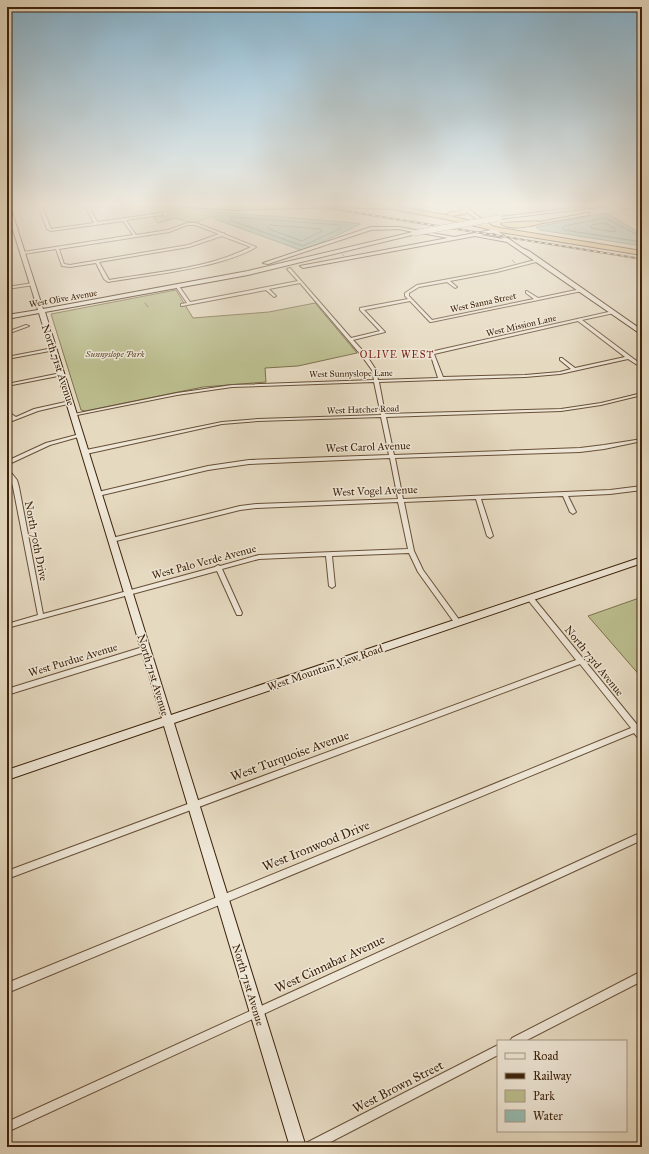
<svg xmlns="http://www.w3.org/2000/svg" width="649" height="1154" font-family="'IM FELL Great Primer',serif">
	<style>
		.green { fill: #bbbd8e; stroke: #7c704c }
		.water { fill: #96bab0; stroke: #737e6e }
		.lines { fill: none; stroke-linecap: round; stroke-linejoin: round }
		.shore { stroke: #6a6e5d; stroke-width: 1 }
		.stream { stroke: #737e6e; stroke-width: 1 }
		.street-casing { stroke: #685038; stroke-width: 2 }
		.secondary-casing { stroke: #3e230a; stroke-width: 2 }
		.highway-casing { stroke: #3e230a; stroke-width: 2 }
		.street { fill: #eee6d6; fill-rule: evenodd }
		.secondary { fill: #eee6d6; fill-rule: evenodd }
		.highway { fill: #e2bc80; fill-rule: evenodd }
		.rail-casing { stroke: #3e230a; stroke-width: 2 }
		.rail { stroke: #eee6d6; stroke-width: 1; stroke-dasharray: 3.5; stroke-linecap: butt }
		.secondary-bridge-casing { stroke: #3e230a; stroke-width: 6; stroke-linecap: butt }
		.secondary-bridge { stroke: #eee6d6; stroke-width: 5.5 }
		.labels { text-anchor: middle; dominant-baseline: central; stroke-width: 3; stroke-linejoin: round; paint-order: stroke }
		.far-street-label { font-size: 9px; fill: #3e230a; stroke: #eee6d6 }
		.far-park-label { font-size: 9px; font-style: italic; fill: #5d4a2b; stroke: #eee6d6 }
		.far-neighbourhood-label { font-size: 10px; letter-spacing: 1px; fill: #7a1f14; stroke: #eee6d6 }
		.street-label { font-size: 11px; fill: #3e230a; stroke: #eee6d6 }
		.near-street-label { font-size: 13px; fill: #3e230a; stroke: #eee6d6 }
	</style>
	<rect width="100%" height="100%" fill="#e5d9c0"/>
	<filter id="stains"><feTurbulence type="fractalNoise" baseFrequency=".005" numOctaves="4"/><feColorMatrix values="0 0 0 0 .2 0 0 0 0 .09 0 0 0 0 .02 0 0 0 .5 -.17"/></filter>
	<radialGradient id="worn" r=".72"><stop offset=".6" stop-color="#630" stop-opacity="0"/><stop offset="1" stop-color="#630" stop-opacity=".3"/></radialGradient>
	<!-- green -->
	<g class="green">
		<path d="M 147,206 L 219,212 L 216,217 L 210,217 L 197,222 L 188,222 L 175,218 L 158,223 L 153,217 L 167,216 L 170,213 C 165,209 158,211 152,214 Z"/>
		<polygon points="176,290 193,318 269,312 315,303 357,353 298,366 265,368 266,382 203,387 85,411 81,410 51,314"/>
		<polygon points="642,597 642,678 588,616"/>
	</g>
	<!-- water -->
	<g class="water">
		<polygon points="219,212 346,222 361,224 303,251 215,219"/>
		<polygon points="606,213 642,234 642,246 540,230 536,227"/>
	</g>
	<g class="lines">
		<!-- shore -->
		<g class="shore">
			<polygon points="233,217 339,225 341,228 303,246 232,221 231,218"/>
			<polygon points="605,223 615,229 615,232 591,228 592,225"/>
			<polygon points="270,225 320,229 322,231 302,241 269,229 268,227"/>
			<polyline points="642,237 605,218 564,226 562,228 564,230 642,242"/>
		</g>
		<!-- stream -->
		<g class="stream">
			<polyline points="342,254 344,256"/>
			<polyline points="512,260 515,263"/>
			<polyline points="145,303 148,307"/>
		</g>
		<!-- street casing -->
		<g class="street-casing">
			<g id="street">
				<polygon points="7,203 18,203 8,205"/>
				<path d="M 37,203 L 41,203 L 51,229 L 94,223 L 85,206 L 87,205 L 89,206 L 97,222 L 162,213 L 163,214 L 161,215 L 126,220 L 136,235 L 168,230 L 187,223 L 196,223 L 222,233 L 224,233 L 224,234 L 256,247 C 244,255 229,259 215,263 C 180,272 144,276 108,282 L 104,279 L 96,263 L 70,267 L 62,266 L 56,249 L 23,254 L 21,253 L 23,252 L 133,235 L 123,221 L 51,231 L 47,229 ZM 187,225 L 195,225 L 219,234 L 188,245 L 70,265 L 64,264 L 59,249 L 169,232 ZM 222,236 L 251,247 C 207,269 156,272 109,280 L 99,262 L 189,247 Z"/>
				<polygon points="16,227 18,228 17,229 7,231 7,229"/>
				<path d="M 539,259 L 541,260 L 540,261 L 497,272 L 450,281 L 457,287 L 455,288 L 447,282 L 419,287 L 409,293 L 409,296 L 432,320 L 534,299 L 526,293 L 526,291 L 527,291 L 538,298 L 581,289 L 582,289 L 582,291 L 431,322 L 430,322 L 410,301 L 364,310 L 385,332 L 353,340 L 365,353 L 376,370 L 378,380 L 438,378 L 430,353 L 430,352 L 613,311 L 615,312 L 614,313 L 582,320 L 642,365 L 642,368 L 628,359 L 560,374 L 525,377 L 379,382 L 385,414 L 561,409 L 601,403 L 642,393 L 642,395 L 601,405 L 561,411 L 386,417 L 394,455 L 580,448 L 604,445 L 642,439 L 642,441 L 604,449 L 580,452 L 395,458 L 403,499 L 610,490 L 642,486 L 642,490 L 610,494 L 568,496 L 576,512 L 573,514 L 570,512 L 563,496 L 481,499 L 493,536 L 490,538 L 487,536 L 476,499 L 404,502 L 414,551 L 423,570 L 460,621 L 461,623 L 460,625 L 456,625 L 418,572 L 409,553 L 332,556 L 335,586 L 332,588 L 329,586 L 326,556 L 259,559 L 222,569 L 242,613 L 241,615 L 237,615 L 236,613 L 217,571 L 7,628 L 7,624 L 38,615 L 13,487 C 12,481 7,476 7,469 L 9,470 L 17,480 L 19,487 L 43,614 L 215,567 L 218,565 L 220,566 L 259,555 L 408,549 L 398,502 L 257,508 L 240,510 L 112,542 L 110,541 L 109,540 L 112,538 L 240,506 L 257,504 L 398,499 L 390,458 L 249,464 L 208,470 L 98,496 L 96,495 L 95,494 L 96,493 L 98,492 L 208,466 L 249,460 L 389,455 L 381,417 L 258,421 L 222,424 L 86,454 L 84,453 L 84,451 L 86,450 L 222,422 L 258,419 L 381,415 L 374,382 L 232,387 L 177,395 L 72,416 L 72,414 L 74,414 L 177,393 L 232,385 L 374,380 L 372,370 L 361,355 L 300,283 L 269,289 L 276,296 L 274,297 L 266,290 L 182,306 L 181,306 L 181,304 L 187,303 L 176,287 L 177,286 L 179,286 L 190,302 L 298,281 L 287,269 L 290,268 L 351,338 L 380,331 L 360,310 L 360,308 L 408,299 L 405,296 L 405,293 L 417,285 L 497,270 ZM 578,321 L 625,357 L 575,368 L 562,358 L 560,358 L 560,360 L 571,369 L 560,372 L 525,375 L 443,377 L 434,354 Z"/>
				<polygon points="33,283 34,283 34,285 7,289 7,287"/>
				<polygon points="26,325 29,326 7,334 7,332"/>
				<polygon points="53,348 55,349 55,350 7,359 7,357"/>
				<polygon points="61,373 63,374 63,375 7,386 7,384"/>
				<polygon points="70,401 72,402 72,403 38,411 7,423 7,420 12,418 7,414 7,411 16,417 34,409"/>
				<polygon points="80,434 82,435 82,436 50,445 7,465 7,461 46,443"/>
				<polygon points="528,596 532,596 639,727 642,732 642,740 639,739 634,733 7,993 7,983 631,728 580,664 7,879 7,871 576,660 528,600 527,598"/>
				<polygon points="146,646 148,647 149,649 148,651 7,695 7,689"/>
				<polygon points="642,832 642,840 7,1132 7,1122"/>
				<polygon points="642,971 642,981 525,1041 510,1041 512,1038"/>
				<polygon points="498,1045 498,1055 321,1147 305,1147 306,1143"/>
			</g>
		</g>
		<!-- secondary casing -->
		<g class="secondary-casing">
			<g id="secondary">
				<path d="M 7,203 L 9,203 L 43,309 L 248,271 L 413,232 L 399,229 L 371,230 L 268,264 L 263,263 L 371,227 L 399,227 L 454,237 L 491,230 L 455,203 L 460,203 L 496,229 L 502,229 L 502,231 L 499,232 L 522,248 L 529,251 L 642,330 L 642,335 L 507,242 L 475,236 L 303,268 L 300,266 L 448,238 L 416,232 L 416,234 L 248,275 L 45,312 L 171,715 L 642,557 L 642,563 L 174,723 L 306,1147 L 290,1147 L 164,726 L 7,780 L 7,770 L 162,718 L 39,313 L 7,319 L 7,315 L 38,310 L 7,211 ZM 494,233 L 503,239 L 481,235 Z"/>
				<polygon points="616,203 631,203 499,219 497,218 499,217"/>
				<polygon points="642,203 642,205 624,209 622,208"/>
				<polygon points="587,213 589,213 589,215 537,224 535,223"/>
			</g>
		</g>
		<!-- highway casing -->
		<g class="highway-casing">
			<g id="highway">
				<polygon points="153,203 187,203 234,206 339,203 391,205 446,215 500,228 642,251 642,255 500,232 446,219 391,209 339,207 234,210 156,205"/>
				<polygon points="463,206 468,211 466,214 450,216 447,214 450,212 462,211 460,208"/>
				<path d="M 537,221 L 539,222 L 539,224 C 529,227 510,230 501,224 C 504,222 530,222 537,221 Z"/>
			</g>
		</g>
		<!-- street -->
		<use href="#street" class="street"/>
		<!-- secondary -->
		<use href="#secondary" class="secondary"/>
		<!-- highway -->
		<use href="#highway" class="highway"/>
		<!-- rail casing -->
		<g class="rail-casing">
			<polyline id="rail" points="296,203 642,259"/>
		</g>
		<!-- rail -->
		<use href="#rail" class="rail"/>
		<!-- secondary-bridge casing -->
		<g class="secondary-bridge-casing">
			<polyline id="secondary-bridge" points="414,233 499,218"/>
		</g>
		<!-- secondary-bridge -->
		<use href="#secondary-bridge" class="secondary-bridge"/>
	</g>
	<!-- sky -->
	<linearGradient id="sky" x2="0" y2="1"><stop stop-color="#87b6d2"/><stop offset="0.56" stop-color="#f3eee3"/><stop offset="1" stop-color="#f3eee3" stop-opacity="0"/></linearGradient>
	<rect width="649" height="365" fill="url(#sky)"/>
	<g class="labels">
		<!-- far-street labels -->
		<g class="far-street-label">
			<text transform="translate(63 298) rotate(-10)">West Olive Avenue</text>
			<text transform="translate(483 302) rotate(-12)">West Sanna Street</text>
			<text transform="translate(521 325) rotate(-13)">West Mission Lane</text>
			<text transform="translate(351 373) rotate(-1)">West Sunnyslope Lane</text>
			<text transform="translate(363 409) rotate(-2)">West Hatcher Road</text>
		</g>
		<!-- far-park labels -->
		<g class="far-park-label">
			<text x="115" y="353">Sunnyslope Park</text>
		</g>
		<!-- far-neighbourhood labels -->
		<g class="far-neighbourhood-label">
			<text x="397" y="355">OLIVE WEST</text>
		</g>
		<!-- street labels -->
		<g class="street-label">
			<text transform="translate(58 365) rotate(72)">North 71st Avenue</text>
			<text transform="translate(368 447) rotate(-2)">West Carol Avenue</text>
			<text transform="translate(375 491) rotate(-2)">West Vogel Avenue</text>
			<text transform="translate(36 541) rotate(79)">North 70th Drive</text>
			<text transform="translate(204 562) rotate(-15)">West Palo Verde Avenue</text>
			<text transform="translate(73 660) rotate(-17)">West Purdue Avenue</text>
			<text transform="translate(594 661) rotate(51)">North 73rd Avenue</text>
			<text transform="translate(325 668) rotate(-19)">West Mountain View Road</text>
			<text transform="translate(153 675) rotate(73)">North 71st Avenue</text>
			<text transform="translate(248 985) rotate(73)">North 71st Avenue</text>
		</g>
		<!-- near-street labels -->
		<g class="near-street-label">
			<text transform="translate(290 756) rotate(-20)">West Turquoise Avenue</text>
			<text transform="translate(316 846) rotate(-22)">West Ironwood Drive</text>
			<text transform="translate(330 964) rotate(-25)">West Cinnabar Avenue</text>
			<text transform="translate(398 1087) rotate(-27)">West Brown Street</text>
		</g>
	</g>
	<!-- margin -->
	<rect width="649" height="1154" fill="none" stroke="#e5d9c0" stroke-width="24"/>
	<rect x="8" y="8" width="633" height="1138" fill="none" stroke="#3e230a" stroke-width="2"/>
	<rect x="12" y="12" width="625" height="1130" fill="none" stroke="#3e230a"/>
	<!-- legend -->
	<rect x="497" y="1040" width="130" height="92" fill="#eee6d6" stroke="#a89884"/>
	<rect x="505" y="1053" width="20" height="6" fill="#eee6d6" stroke="#a89884"/>
	<text x="533" y="1060" font-size="12" fill="#3e230a">Road</text>
	<rect x="505" y="1073" width="20" height="6" fill="#3e230a" stroke="#a89884"/>
	<text x="533" y="1080" font-size="12" fill="#3e230a">Railway</text>
	<rect x="505" y="1090" width="20" height="12" fill="#bbbd8e" stroke="#a89884"/>
	<text x="533" y="1100" font-size="12" fill="#3e230a">Park</text>
	<rect x="505" y="1110" width="20" height="12" fill="#96bab0" stroke="#a89884"/>
	<text x="533" y="1120" font-size="12" fill="#3e230a">Water</text>
	<rect width="100%" height="100%" filter="url(#stains)"/>
	<rect width="100%" height="100%" fill="url(#worn)"/>
</svg>
